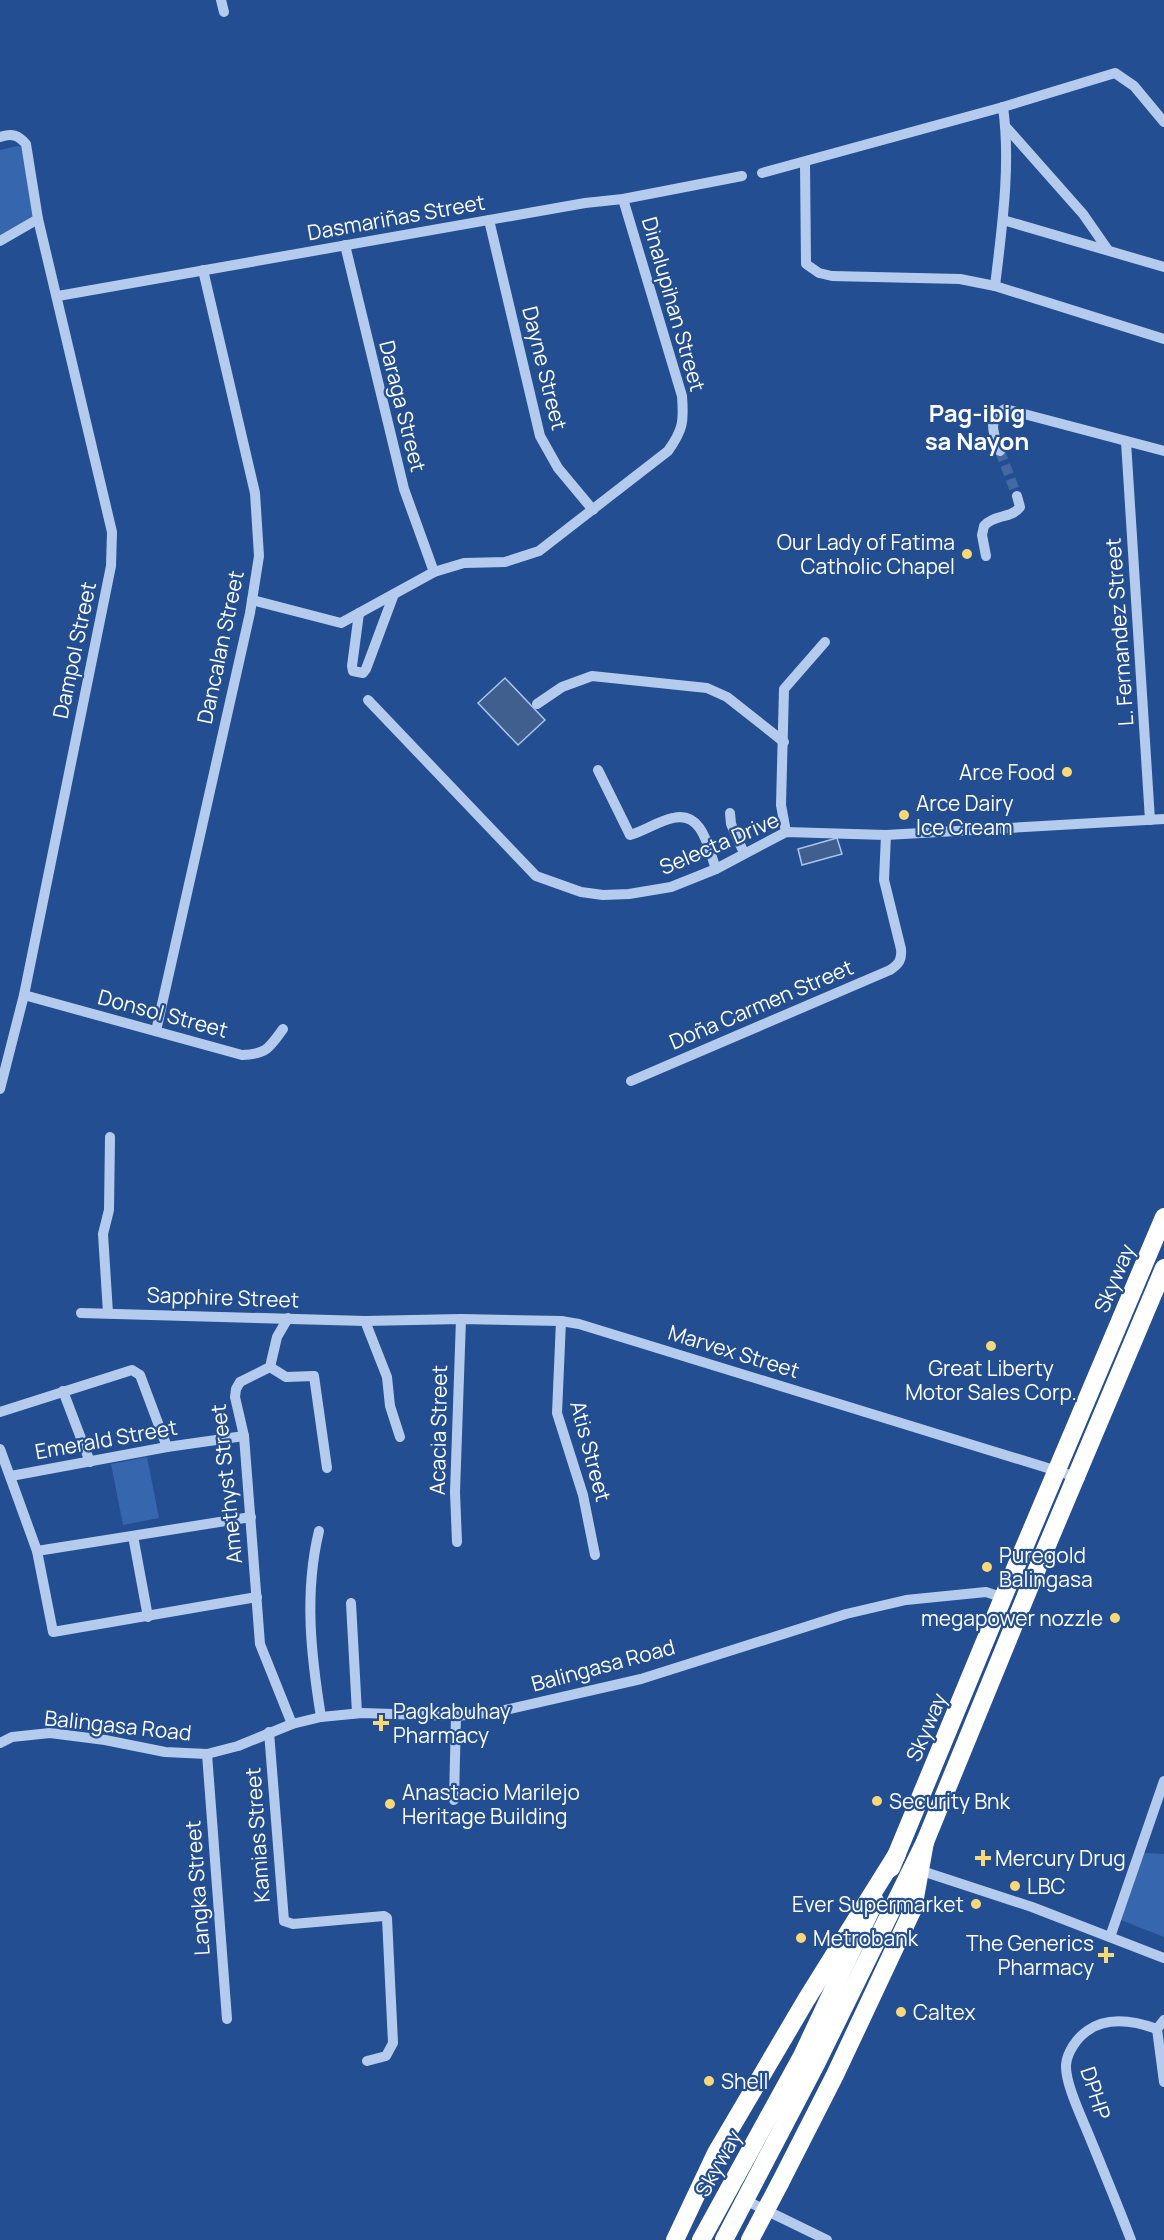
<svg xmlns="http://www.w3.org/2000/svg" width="1164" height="2240" font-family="Manrope,sans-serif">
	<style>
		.green { fill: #3667ae }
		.water { fill: #405f8f; stroke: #a8c5ee; stroke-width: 1.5 }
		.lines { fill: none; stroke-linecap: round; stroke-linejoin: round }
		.minor-tunnel { stroke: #4469a2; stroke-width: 10; stroke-dasharray: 10 5; stroke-linecap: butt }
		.minor { stroke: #b4cbed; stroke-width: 10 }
		.highway { stroke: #fff; stroke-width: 18 }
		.highway-bridge { stroke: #fff; stroke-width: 18 }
		.poi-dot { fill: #f8d877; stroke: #234e91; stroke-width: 2 }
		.labels { text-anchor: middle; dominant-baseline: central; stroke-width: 4.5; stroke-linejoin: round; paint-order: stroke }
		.street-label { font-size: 21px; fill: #fff; stroke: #234e91 }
		.poi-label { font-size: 21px; fill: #fff; stroke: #234e91; text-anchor: start }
		.quarter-label { font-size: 24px; font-weight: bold; fill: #fff; stroke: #234e91 }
	</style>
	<rect width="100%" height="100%" fill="#234e91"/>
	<!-- green -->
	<g class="green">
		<polygon points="17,146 23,147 36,215 0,235 0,150"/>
		<polygon points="147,1457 159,1518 123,1525 111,1464"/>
		<polygon points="1144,1853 1164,1854 1164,1937 1121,1920"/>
	</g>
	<!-- water -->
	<g class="water">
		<polygon points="505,678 545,720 518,745 478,703"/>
		<polygon points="837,838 842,854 802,865 798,849"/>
	</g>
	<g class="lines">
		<!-- minor-tunnel -->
		<polyline class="minor-tunnel" points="1000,451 1017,496"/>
		<!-- minor -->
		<g class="minor">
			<polyline points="221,0 224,12"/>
			<polyline points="1006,127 1083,214 1108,250"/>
			<path d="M 0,137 C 12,133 18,135 26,144 L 38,219 L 112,532 L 111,566 L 24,995 L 0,1089"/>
			<polyline points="805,162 806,264 819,273 832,276 960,279 995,286 1164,339"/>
			<polyline points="762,173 1003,107 1115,73 1134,86 1164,122"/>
			<polyline points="489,220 540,436 558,468 593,510"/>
			<polyline points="1003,220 1164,267"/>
			<polyline points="0,241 38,219"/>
			<polyline points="345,245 404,489 434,572"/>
			<path d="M 995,286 C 1002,227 1011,165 1003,107"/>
			<polyline points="58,296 585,203 623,199 742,176"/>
			<polyline points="1126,442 1150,820"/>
			<path d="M 1000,451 C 994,435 986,419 1005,409 L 1164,451"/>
			<path d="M 986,556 L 982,535 L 984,526 C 994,514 1011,519 1020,507 L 1017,496"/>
			<path d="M 252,600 L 341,623 L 434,572 L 464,563 L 505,562 L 539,551 L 668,451 C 683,430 684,422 682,396 L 623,199"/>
			<polyline points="359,613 352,666 353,671 363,673 366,669 394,594"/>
			<polyline points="368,700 536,876 581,892 603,895 629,894 671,887 716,869 786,832 886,835 1164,819"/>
			<polyline points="537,704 562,687 592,676 707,688 727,697 784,742"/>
			<path d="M 598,770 L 630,835 C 645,831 658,821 673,818 C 703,811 708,848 716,869"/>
			<polyline points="730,813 731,824 744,853"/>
			<polyline points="786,832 781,805 784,689 825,642"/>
			<path d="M 24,995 L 242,1055 C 267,1054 269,1048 283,1029"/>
			<polyline points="156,1031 250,613 259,556 255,493 203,270"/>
			<path d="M 631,1081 L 890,970 C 899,964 902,960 901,949 L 884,880 L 886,835"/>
			<polyline points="81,1313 365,1321 461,1319 561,1321 579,1324 1080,1478"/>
			<polyline points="108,1313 103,1234 109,1210 110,1137"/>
			<polyline points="288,1318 277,1337 270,1367 240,1382 236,1389 235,1397 244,1436 260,1644 292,1724"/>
			<polyline points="365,1321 387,1377 390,1406 400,1437"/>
			<polyline points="561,1321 557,1413 583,1495 595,1555"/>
			<polyline points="270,1367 286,1377 314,1376 327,1468"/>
			<polyline points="63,1391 90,1462"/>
			<polyline points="0,1412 132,1370 140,1375 167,1447"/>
			<polyline points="0,1449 37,1551 53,1632 257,1597"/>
			<polyline points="11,1476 167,1447 244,1436"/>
			<path d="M 319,1531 C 304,1593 311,1655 321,1717"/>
			<polyline points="133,1536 148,1617"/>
			<polyline points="457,1542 455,1492 461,1319"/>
			<polyline points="37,1551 251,1517"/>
			<polyline points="351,1603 357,1713"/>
			<polyline points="269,1732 284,1921 293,1924 384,1916 387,1918 393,2043 386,2056 367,2061"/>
			<polyline points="0,1743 12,1737 50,1733 105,1740 165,1752 207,1754 238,1746 292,1724 321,1717 362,1713 456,1716 496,1712 641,1679 846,1614 906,1600 986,1592 1001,1597"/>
			<polyline points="207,1754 227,2019"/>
			<polyline points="454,1800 456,1716"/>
			<polyline points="919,1870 1032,1907 1164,1958"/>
			<polyline points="1110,1937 1164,1781"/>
			<polyline points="1164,2020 1157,2029 1164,2082"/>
			<polyline points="749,2202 827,2240"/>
			<path d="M 1131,2240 C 1118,2206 1104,2172 1090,2138 C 1083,2120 1065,2084 1066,2065 C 1067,2052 1077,2038 1087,2031 C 1107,2016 1135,2021 1157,2029"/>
		</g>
		<!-- highway -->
		<g class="highway">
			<polyline points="891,1868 1012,1576"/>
			<polyline points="780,2183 835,2075 913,1909"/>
			<polyline points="701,2240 802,2056 875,1901"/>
			<polyline points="724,2240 816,2064 925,1842 1032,1581"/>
		</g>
		<!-- highway-bridge -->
		<g class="highway-bridge">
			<polyline points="1012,1576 1164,1217"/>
			<polyline points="1032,1581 1164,1268"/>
			<polyline points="913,1909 925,1842"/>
			<polyline points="675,2240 716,2153 806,2000 897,1854"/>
			<polyline points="750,2240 780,2183"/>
		</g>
	</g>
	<!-- markers -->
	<g class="poi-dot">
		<circle cx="967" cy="554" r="6"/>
		<circle cx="1067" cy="772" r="6"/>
		<circle cx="904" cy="815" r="6"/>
		<circle cx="991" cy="1346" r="6"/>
		<circle cx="987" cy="1567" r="6"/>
		<circle cx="1115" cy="1618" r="6"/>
		<path d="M378 1714h6v6h6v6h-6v6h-6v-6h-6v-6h6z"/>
		<circle cx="877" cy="1801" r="6"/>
		<circle cx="390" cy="1804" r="6"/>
		<path d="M980 1849h6v6h6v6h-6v6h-6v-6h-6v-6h6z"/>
		<circle cx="1015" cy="1886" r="6"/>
		<circle cx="976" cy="1904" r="6"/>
		<circle cx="801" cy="1938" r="6"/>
		<path d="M1103 1946h6v6h6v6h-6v6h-6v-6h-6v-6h6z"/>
		<circle cx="901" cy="2012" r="6"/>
		<circle cx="709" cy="2081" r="6"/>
	</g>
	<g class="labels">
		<!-- street labels -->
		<g class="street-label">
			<text transform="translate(396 217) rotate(-10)">Dasmariñas Street</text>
			<text transform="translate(674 304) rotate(74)">Dinalupihan Street</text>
			<text transform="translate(545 368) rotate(76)">Dayne Street</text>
			<text transform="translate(403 406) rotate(76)">Daraga Street</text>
			<text transform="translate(1119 632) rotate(-94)">L. Fernandez Street</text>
			<text transform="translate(220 647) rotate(-78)">Dancalan Street</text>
			<text transform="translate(74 650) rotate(-78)">Dampol Street</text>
			<text transform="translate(719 843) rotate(-23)">Selecta Drive</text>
			<text transform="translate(761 1004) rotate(-23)">Doña Carmen Street</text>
			<text transform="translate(163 1013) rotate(15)">Donsol Street</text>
			<text transform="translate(1114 1278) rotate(-67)">Skyway</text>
			<text transform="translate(223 1297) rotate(2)">Sapphire Street</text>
			<text transform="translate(734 1351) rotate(17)">Marvex Street</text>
			<text transform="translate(438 1430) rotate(-89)">Acacia Street</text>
			<text transform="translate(106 1439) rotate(-10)">Emerald Street</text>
			<text transform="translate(591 1451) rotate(75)">Atis Street</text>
			<text transform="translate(226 1484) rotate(-96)">Amethyst Street</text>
			<text transform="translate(603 1665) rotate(-15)">Balingasa Road</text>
			<text transform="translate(118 1725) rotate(6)">Balingasa Road</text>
			<text transform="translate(926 1727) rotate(-67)">Skyway</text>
			<text transform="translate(257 1835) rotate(-94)">Kamias Street</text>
			<text transform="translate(197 1888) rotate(-94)">Langka Street</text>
			<text transform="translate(1096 2093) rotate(72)">DPHP</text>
			<text transform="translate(718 2163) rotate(-61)">Skyway</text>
		</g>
		<!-- poi labels -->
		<g class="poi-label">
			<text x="955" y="542" text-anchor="end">Our Lady of Fatima<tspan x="955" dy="24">Catholic Chapel</tspan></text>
			<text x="1055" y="772" text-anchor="end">Arce Food</text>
			<text x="916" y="803">Arce Dairy<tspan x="916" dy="24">Ice Cream</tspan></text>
			<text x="991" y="1368" text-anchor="middle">Great Liberty<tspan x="991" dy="24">Motor Sales Corp.</tspan></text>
			<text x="999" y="1555">Puregold<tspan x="999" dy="24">Balingasa</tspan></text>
			<text x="1103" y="1618" text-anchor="end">megapower nozzle</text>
			<text x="393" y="1711">Pagkabuhay<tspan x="393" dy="24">Pharmacy</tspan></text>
			<text x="402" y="1792">Anastacio Marilejo<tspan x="402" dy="24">Heritage Building</tspan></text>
			<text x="889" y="1801">Security Bnk</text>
			<text x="995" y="1858">Mercury Drug</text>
			<text x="1027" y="1886">LBC</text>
			<text x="964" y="1904" text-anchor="end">Ever Supermarket</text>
			<text x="813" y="1938">Metrobank</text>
			<text x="1094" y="1943" text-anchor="end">The Generics<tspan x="1094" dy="24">Pharmacy</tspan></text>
			<text x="913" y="2012">Caltex</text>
			<text x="721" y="2081">Shell</text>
		</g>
		<!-- quarter labels -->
		<g class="quarter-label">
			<text x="977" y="412">Pag-ibig<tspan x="977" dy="28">sa Nayon</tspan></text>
		</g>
	</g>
</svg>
